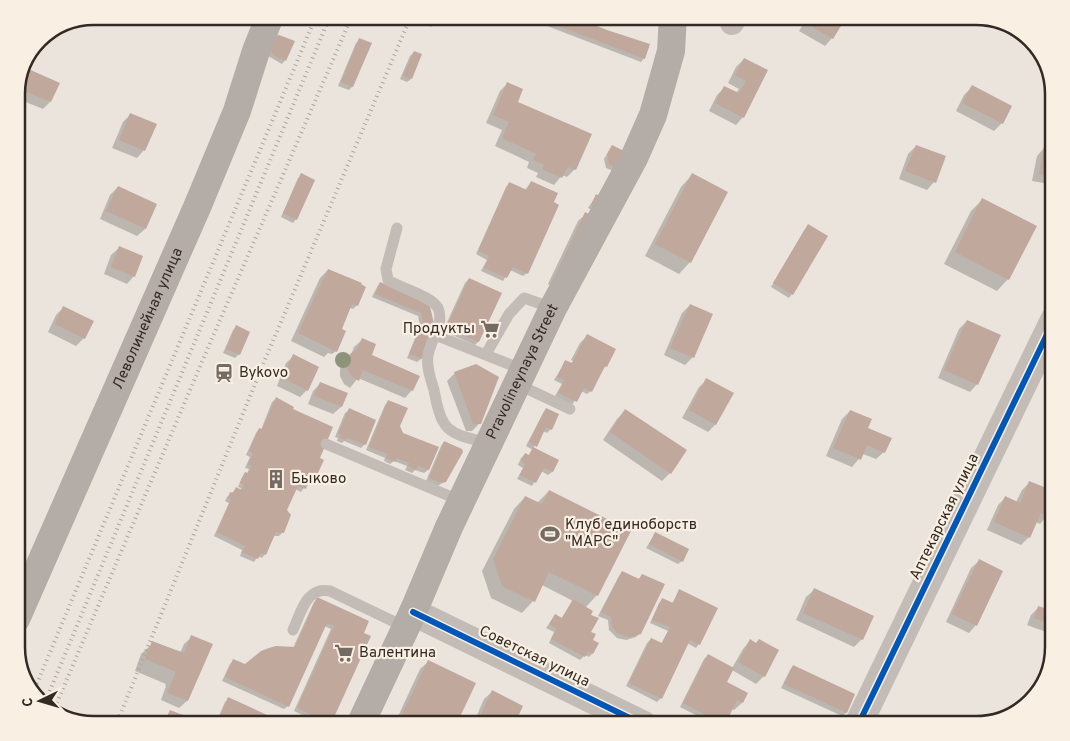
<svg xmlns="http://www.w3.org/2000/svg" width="1070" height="741" font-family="Overpass,sans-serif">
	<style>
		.shadow { fill: #0003 }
		.building { fill: #c0a89d }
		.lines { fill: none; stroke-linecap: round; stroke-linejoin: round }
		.service { stroke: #c3bcb6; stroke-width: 11 }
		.minor { stroke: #c3bcb6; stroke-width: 24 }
		.tertiary { stroke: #c3bcb6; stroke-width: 28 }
		.secondary { stroke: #b4aca6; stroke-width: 28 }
		.rail { stroke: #aba5a0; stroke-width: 4; stroke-dasharray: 1 4; stroke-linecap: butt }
		.cycleway-casing { stroke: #f9efe2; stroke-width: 9 }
		.cycleway { stroke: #0057b8; stroke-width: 6 }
		.tree { fill: #8e9479 }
		.labels { text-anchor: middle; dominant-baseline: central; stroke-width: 4.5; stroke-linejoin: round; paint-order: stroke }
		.street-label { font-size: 15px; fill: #342a25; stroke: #f9efe2 }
		.poi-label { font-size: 15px; fill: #342a25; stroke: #f9efe2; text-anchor: start }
		.rim { fill: none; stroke: #342a25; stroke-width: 2.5 }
	</style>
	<rect width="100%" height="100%" fill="#ebe4dc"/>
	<!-- shadow -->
	<g class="shadow">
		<polygon points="427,16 438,16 431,27 424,24"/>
		<polygon points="521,16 566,16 644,58 641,62"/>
		<polygon points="808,16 845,16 832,38 825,46 799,31"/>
		<polygon points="276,38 285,60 282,64 268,56"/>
		<polygon points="360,40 352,87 349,90 338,86 356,43"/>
		<polygon points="414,52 421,55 411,79 407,82 400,79 410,56"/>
		<polygon points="744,59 767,71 743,117 736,125 709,111 717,95 725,87 736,93 739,89 728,83 736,67"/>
		<polygon points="25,69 50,102 43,109 16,98 16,89"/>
		<polygon points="508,83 517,103 590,135 574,170 567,177 562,175 554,185 536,177 538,173 527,168 529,162 495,146 502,130 486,123 500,91"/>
		<polygon points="972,87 1002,123 994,131 956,111 964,95"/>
		<polygon points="130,115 144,150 137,158 112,148 123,122"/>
		<polygon points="612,146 625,153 613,171 606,168 604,159"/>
		<polygon points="916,146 934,182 927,190 899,179 908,154"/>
		<polygon points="1044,148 1054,149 1054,185 1032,181 1037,156"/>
		<polygon points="301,175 296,219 293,223 281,217 298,178"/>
		<polygon points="692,175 690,262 679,274 645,256 681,187"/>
		<polygon points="531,182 527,273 523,276 510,270 503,281 481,271 487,260 476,254 506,187 510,183 525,190"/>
		<polygon points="118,187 156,205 145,229 137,236 100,219 110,195"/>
		<polygon points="596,196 592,210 588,208"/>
		<polygon points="983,199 1008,279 997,291 944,264 971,211"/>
		<polygon points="586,214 554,287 548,284 578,221"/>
		<polygon points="805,229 792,294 789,298 771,287"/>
		<polygon points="119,248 134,276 127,284 104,274 111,255"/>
		<polygon points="328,270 357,305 353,309 350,308 338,334 336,351 332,354 328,353 324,357 291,341 320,278"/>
		<polygon points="469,279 500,293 478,342 475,345 443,331 465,283"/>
		<polygon points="380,283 428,303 421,359 417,362 407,358 420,326 418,316 372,297 377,287"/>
		<polygon points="690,305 693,357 685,365 664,355 682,313"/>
		<polygon points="64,307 84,338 76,346 48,332 56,315"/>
		<polygon points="967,321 977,384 970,392 938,378 959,329"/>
		<polygon points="236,327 239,354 235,358 223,353 233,330"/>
		<polygon points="587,336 606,366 599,374 591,391 587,394 581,391 572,405 555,396 562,384 554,380 566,361 571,364 573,361 571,360 580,343"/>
		<polygon points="362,340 370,356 412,390 405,398 358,378 350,388 344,384 340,376 340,369 343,363 351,355 354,347"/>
		<polygon points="294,356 307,390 300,397 277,386 286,363"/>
		<polygon points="455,373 480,423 472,431 466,431 447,381"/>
		<polygon points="707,380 732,394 715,425 708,432 682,418 699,387"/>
		<polygon points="321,383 346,394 341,407 333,414 308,404 313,391"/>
		<polygon points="276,399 318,459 316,475 313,478 309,477 304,488 301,492 295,489 286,510 283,532 279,536 274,536 265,554 262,558 258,556 254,562 240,556 242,550 214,536 229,503 225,501 227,497 236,489 240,491 241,488 238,487 242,477 245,473 247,474 249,469 245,468 250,457 246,455 256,433 259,429 261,430 272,402"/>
		<polygon points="388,401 402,434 437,447 428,470 424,473 415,470 412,473 405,470 407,466 394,461 390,464 384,461 385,458 366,450 385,405"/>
		<polygon points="546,409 551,429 547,433 543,431 533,449 557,460 552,472 548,475 541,471 532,486 517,479 523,468 518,465 521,458 525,454 528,456 533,450 526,446 543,413"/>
		<polygon points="349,410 365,444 361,448 344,441 342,443 337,441 338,438 335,437 345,413"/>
		<polygon points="625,411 670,473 662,481 603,440 617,419"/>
		<polygon points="850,411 867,429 884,452 876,459 863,454 852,467 826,456 842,419"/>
		<polygon points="444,442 445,481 438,486 426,481 441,446"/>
		<polygon points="1054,459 1054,484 1044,479"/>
		<polygon points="1030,482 1047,516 1040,524 1036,522 1029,537 1021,545 987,530 998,505 1005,498 1016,502 1022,490"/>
		<polygon points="549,491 597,595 585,608 590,615 590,632 592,654 589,657 585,655 580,660 549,643 554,632 546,628 555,616 561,619 573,601 542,585 533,601 522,613 491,598 482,571 514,509 525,497 537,503"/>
		<polygon points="655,534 682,561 678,564 646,548"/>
		<polygon points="979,561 976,625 969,633 946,622 971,568"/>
		<polygon points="622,572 639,579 642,575 640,633 636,637 626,640 617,638 609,630 608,620 598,616 619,576"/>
		<polygon points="814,590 862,639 854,647 796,620 806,597"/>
		<polygon points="680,591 699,644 696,648 687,643 661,698 657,702 626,686 647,643 651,639 661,644 668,631 650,623 659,603 663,599 672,603"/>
		<polygon points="318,599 368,621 328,725 323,725 294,711 331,629 324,626 288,706 284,709 222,681 230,664 234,660 245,666 293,648 314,602"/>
		<polygon points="1039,607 1054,613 1054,629 1049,633 1027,625 1031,615"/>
		<polygon points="192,637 211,645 187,701 179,708 161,700 166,686 165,685 166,684 135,671 141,654 153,643 180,653 184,644"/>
		<polygon points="750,641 764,676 756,684 732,670 725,683 747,694 742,703 734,710 732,709 723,725 715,725 680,707 704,659 708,655 732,668 743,649"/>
		<polygon points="428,662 454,725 394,725 420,669"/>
		<polygon points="793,666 854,695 846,713 842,716 781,688 790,670"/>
		<polygon points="492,692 516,718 509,725 480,725 474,722 484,699"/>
		<polygon points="229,699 286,725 244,725 236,721 234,725 215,725 225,702"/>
	</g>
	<!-- building -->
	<g class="building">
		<polygon points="428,16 439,16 436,24 426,20"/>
		<polygon points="533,16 570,16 610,31 650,44 645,59"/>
		<polygon points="810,16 847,16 833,39 806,23"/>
		<polygon points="279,35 295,41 286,61 273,55 269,47 275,36"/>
		<polygon points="359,38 372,43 353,87 341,82"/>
		<polygon points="414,51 422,54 412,79 403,76"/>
		<polygon points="744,58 768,70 744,118 715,103 724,86 739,93 746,81 735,75"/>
		<polygon points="26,68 60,83 51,102 17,88"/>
		<polygon points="507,82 523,89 518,102 592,134 576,170 568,167 562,178 542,169 544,165 533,160 536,154 502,138 509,122 493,115"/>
		<polygon points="972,85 1012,106 1003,124 962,103"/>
		<polygon points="130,113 157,124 145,151 119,140"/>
		<polygon points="612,145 626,152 618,169 609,164 607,154"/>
		<polygon points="916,145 946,156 936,183 905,171"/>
		<polygon points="1044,147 1054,148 1054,176 1039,174"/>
		<polygon points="301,173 315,180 297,220 283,213"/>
		<polygon points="692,173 728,192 691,263 655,244"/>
		<polygon points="531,181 558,193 554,202 559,205 528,274 513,267 507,278 484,268 489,256 478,251 509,182 527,190"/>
		<polygon points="118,186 157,204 146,229 106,211"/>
		<polygon points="596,194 601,197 597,208 591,205"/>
		<polygon points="982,198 1037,226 1009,280 955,252"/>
		<polygon points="585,212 593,216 555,276"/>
		<polygon points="808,224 828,236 793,295 773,283"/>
		<polygon points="119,246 143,256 135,277 111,267"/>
		<polygon points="328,269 362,283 361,284 366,287 358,306 352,304 342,329 346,331 337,352 298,333"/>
		<polygon points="469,278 502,293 479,342 446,328"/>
		<polygon points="380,282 429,302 435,328 422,359 409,354 423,322 421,313 375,294"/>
		<polygon points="690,304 713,314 694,358 670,348"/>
		<polygon points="63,306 94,321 85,339 55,324"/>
		<polygon points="967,320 1001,335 978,385 944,370"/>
		<polygon points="236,325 250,332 240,355 226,349"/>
		<polygon points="587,334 616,349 607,367 605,366 592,392 584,388 577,402 558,393 564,380 557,377 565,360 572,363"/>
		<polygon points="362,338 376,344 372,355 420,376 413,391 363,370 359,381 352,377 347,368 347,361 350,354 357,349"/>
		<polygon points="293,354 319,367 308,391 283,378"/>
		<polygon points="476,364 499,377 481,424 473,424 454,372"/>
		<polygon points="706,378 734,393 716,425 689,410"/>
		<polygon points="320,382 348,393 342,407 314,396"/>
		<polygon points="276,397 294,407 293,409 333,427 320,458 324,460 317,475 312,473 306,489 298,486 287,510 291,515 284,533 276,532 266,555 261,553 258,559 242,552 245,546 217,532 231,499 228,498 230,492 233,493 236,487 242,490 244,485 240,483 245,472 248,473 252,466 248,464 253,453 249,451 259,428 262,429"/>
		<polygon points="388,400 408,408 400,426 403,433 439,447 429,470 418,466 416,470 408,466 409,463 397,458 396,462 386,458 388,454 369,447"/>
		<polygon points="349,408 376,420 366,445 347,438 346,440 340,438 341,435 338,434"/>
		<polygon points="546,408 559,414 552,430 546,427 537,447 529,442"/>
		<polygon points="625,409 687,450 671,474 610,432"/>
		<polygon points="850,410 872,419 868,428 892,438 885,453 867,445 861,460 833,448"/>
		<polygon points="444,441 462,449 463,452 446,482 442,483 429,478"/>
		<polygon points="533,447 559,460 553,472 544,468 536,483 520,475 525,464 521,461 525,453 529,455"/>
		<polygon points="1029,481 1054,491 1054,505 1048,517 1041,513 1030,538 994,522 1005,496 1020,503"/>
		<polygon points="549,490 631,531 598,596 549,572 535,602 502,586 493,559 525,496 542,504"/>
		<polygon points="655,532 689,549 683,562 649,544"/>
		<polygon points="979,559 1003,571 977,626 952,614"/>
		<polygon points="622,571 639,579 642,574 665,584 641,634 630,637 625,636 617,633 612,626 611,617 601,612"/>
		<polygon points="814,588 874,616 863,640 803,613"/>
		<polygon points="679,589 718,608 700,645 690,640 662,699 629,683 651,638 662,643 670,627 652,620 662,598 673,603"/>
		<polygon points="317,597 369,621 364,633 371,636 331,724 297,708 334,626 327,623 289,707 225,677 233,659 245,664 261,651 269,648 276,646 295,647"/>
		<polygon points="573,599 593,611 591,615 599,618 591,632 596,634 593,640 599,643 593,654 588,651 585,657 551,639 557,629 549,624 555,614 562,618"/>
		<polygon points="1038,606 1054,611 1054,625 1034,618"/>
		<polygon points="191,635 213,644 188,701 167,693 176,672 145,659 152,641 184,653"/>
		<polygon points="750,639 756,643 759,639 779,650 765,677 738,662"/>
		<polygon points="708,654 734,668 727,682 748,693 743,703 737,700 725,725 683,703"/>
		<polygon points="428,660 476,683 468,700 456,725 397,725"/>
		<polygon points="793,665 855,694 847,713 784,684"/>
		<polygon points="492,690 523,706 517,719 512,716 508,725 487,725 490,718 481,714"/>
		<polygon points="228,697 289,725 255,725 239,718 236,725 216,725"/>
		<polygon points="170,710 183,715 178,725 163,725"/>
		<polygon points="821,718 835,725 817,725"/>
	</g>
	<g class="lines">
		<!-- service -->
		<g class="service">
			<path d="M 397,228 L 386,269 L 388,280 C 400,288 432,296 438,308 C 445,324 430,340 428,356 C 426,366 431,380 434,390 C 436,400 438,414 444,423 C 452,437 475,439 489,443"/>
			<polyline points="435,335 524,370"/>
			<polyline points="486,354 509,314 524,298 553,308"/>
			<polyline points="517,384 570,409"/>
			<polyline points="326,444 461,501"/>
			<path d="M 293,630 C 301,613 306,586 330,591 L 405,627"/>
			<polyline points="863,717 883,725"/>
		</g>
		<!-- minor -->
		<polyline class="minor" points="732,23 736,16"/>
		<!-- tertiary -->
		<g class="tertiary">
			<polyline points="413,612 644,725"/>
			<polyline points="858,725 1054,320"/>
		</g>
		<!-- secondary -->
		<g class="secondary">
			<path id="s1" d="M 16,619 L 198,205 L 237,111 L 256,51 L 270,16"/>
			<path id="s2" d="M 360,725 L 413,612 L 449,527 L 553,308 L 634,158 L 653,115 L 671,51 L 673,16"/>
		</g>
		<!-- rail -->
		<g class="rail">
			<polyline points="33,693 316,16"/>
			<polyline points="44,705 330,16"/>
			<polyline points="53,712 207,350 352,16"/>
			<polyline points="116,725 264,362 411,16"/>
		</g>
		<!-- cycleway casing -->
		<g class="cycleway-casing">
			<g id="cycleway">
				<polyline points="413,612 644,725"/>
				<polyline points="858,725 1054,320"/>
			</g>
		</g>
		<!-- cycleway -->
		<use href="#cycleway" class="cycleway"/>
	</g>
	<!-- trees -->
	<circle class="tree" cx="343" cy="360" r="8"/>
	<!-- icons -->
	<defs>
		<g id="supermarket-bare" transform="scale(1.5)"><path d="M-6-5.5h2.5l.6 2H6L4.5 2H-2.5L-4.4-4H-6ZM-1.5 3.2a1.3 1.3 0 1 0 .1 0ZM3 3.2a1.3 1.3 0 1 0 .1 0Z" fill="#746b65" stroke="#f9efe2" stroke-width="2.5" paint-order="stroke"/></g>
		<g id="station-bare" transform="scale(1.5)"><path d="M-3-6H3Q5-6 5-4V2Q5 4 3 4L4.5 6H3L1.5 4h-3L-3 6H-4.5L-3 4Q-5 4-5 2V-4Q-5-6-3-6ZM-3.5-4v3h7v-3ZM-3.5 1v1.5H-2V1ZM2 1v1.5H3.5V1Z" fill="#746b65" stroke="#f9efe2" stroke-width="2.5" paint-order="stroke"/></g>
		<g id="building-bare" transform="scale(1.5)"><path d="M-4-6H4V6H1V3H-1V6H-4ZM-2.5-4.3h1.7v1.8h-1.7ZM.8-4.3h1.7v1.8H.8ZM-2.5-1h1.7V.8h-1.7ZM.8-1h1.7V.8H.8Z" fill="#746b65" stroke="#f9efe2" stroke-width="2.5" paint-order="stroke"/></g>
		<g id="stadium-bare" transform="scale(1.5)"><path d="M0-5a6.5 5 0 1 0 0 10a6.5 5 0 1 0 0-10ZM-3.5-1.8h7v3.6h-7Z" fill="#746b65" stroke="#f9efe2" stroke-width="2.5" paint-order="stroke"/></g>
	</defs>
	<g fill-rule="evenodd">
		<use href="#supermarket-bare" x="490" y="329"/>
		<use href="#station-bare" x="224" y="373"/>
		<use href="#building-bare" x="276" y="479"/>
		<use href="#stadium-bare" x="550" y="534"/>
		<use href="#supermarket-bare" x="344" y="653"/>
	</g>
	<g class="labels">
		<!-- street labels -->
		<g class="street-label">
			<text stroke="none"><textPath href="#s1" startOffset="328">Леволинейная улица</textPath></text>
			<text stroke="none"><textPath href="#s2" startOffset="389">Pravolineynaya Street</textPath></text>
			<text transform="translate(945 517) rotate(-64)">Аптекарская улица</text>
			<text transform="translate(534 657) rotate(26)">Советская улица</text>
		</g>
		<!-- poi labels -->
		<g class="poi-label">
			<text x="475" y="329" text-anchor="end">Продукты</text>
			<text x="239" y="373">Bykovo</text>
			<text x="291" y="479">Быково</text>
			<text x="565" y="525">Клуб единоборств<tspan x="565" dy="17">"МАРС"</tspan></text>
			<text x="359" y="653">Валентина</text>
		</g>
	</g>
	<!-- crop -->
	<path d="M0 0H1070V741H0ZM94 25H976A69 69 0 0 1 1045 94V647A69 69 0 0 1 976 716H94A69 69 0 0 1 25 647V94A69 69 0 0 1 94 25Z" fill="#f9efe2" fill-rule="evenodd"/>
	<path class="rim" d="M94 25H976A69 69 0 0 1 1045 94V647A69 69 0 0 1 976 716H94A69 69 0 0 1 25 647V94A69 69 0 0 1 94 25Z"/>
	<!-- north arrow -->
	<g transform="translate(40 701) rotate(265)" stroke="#f9efe2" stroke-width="4" paint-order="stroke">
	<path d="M0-4L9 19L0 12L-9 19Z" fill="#342a25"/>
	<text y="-8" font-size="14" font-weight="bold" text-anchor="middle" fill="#342a25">С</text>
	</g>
</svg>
